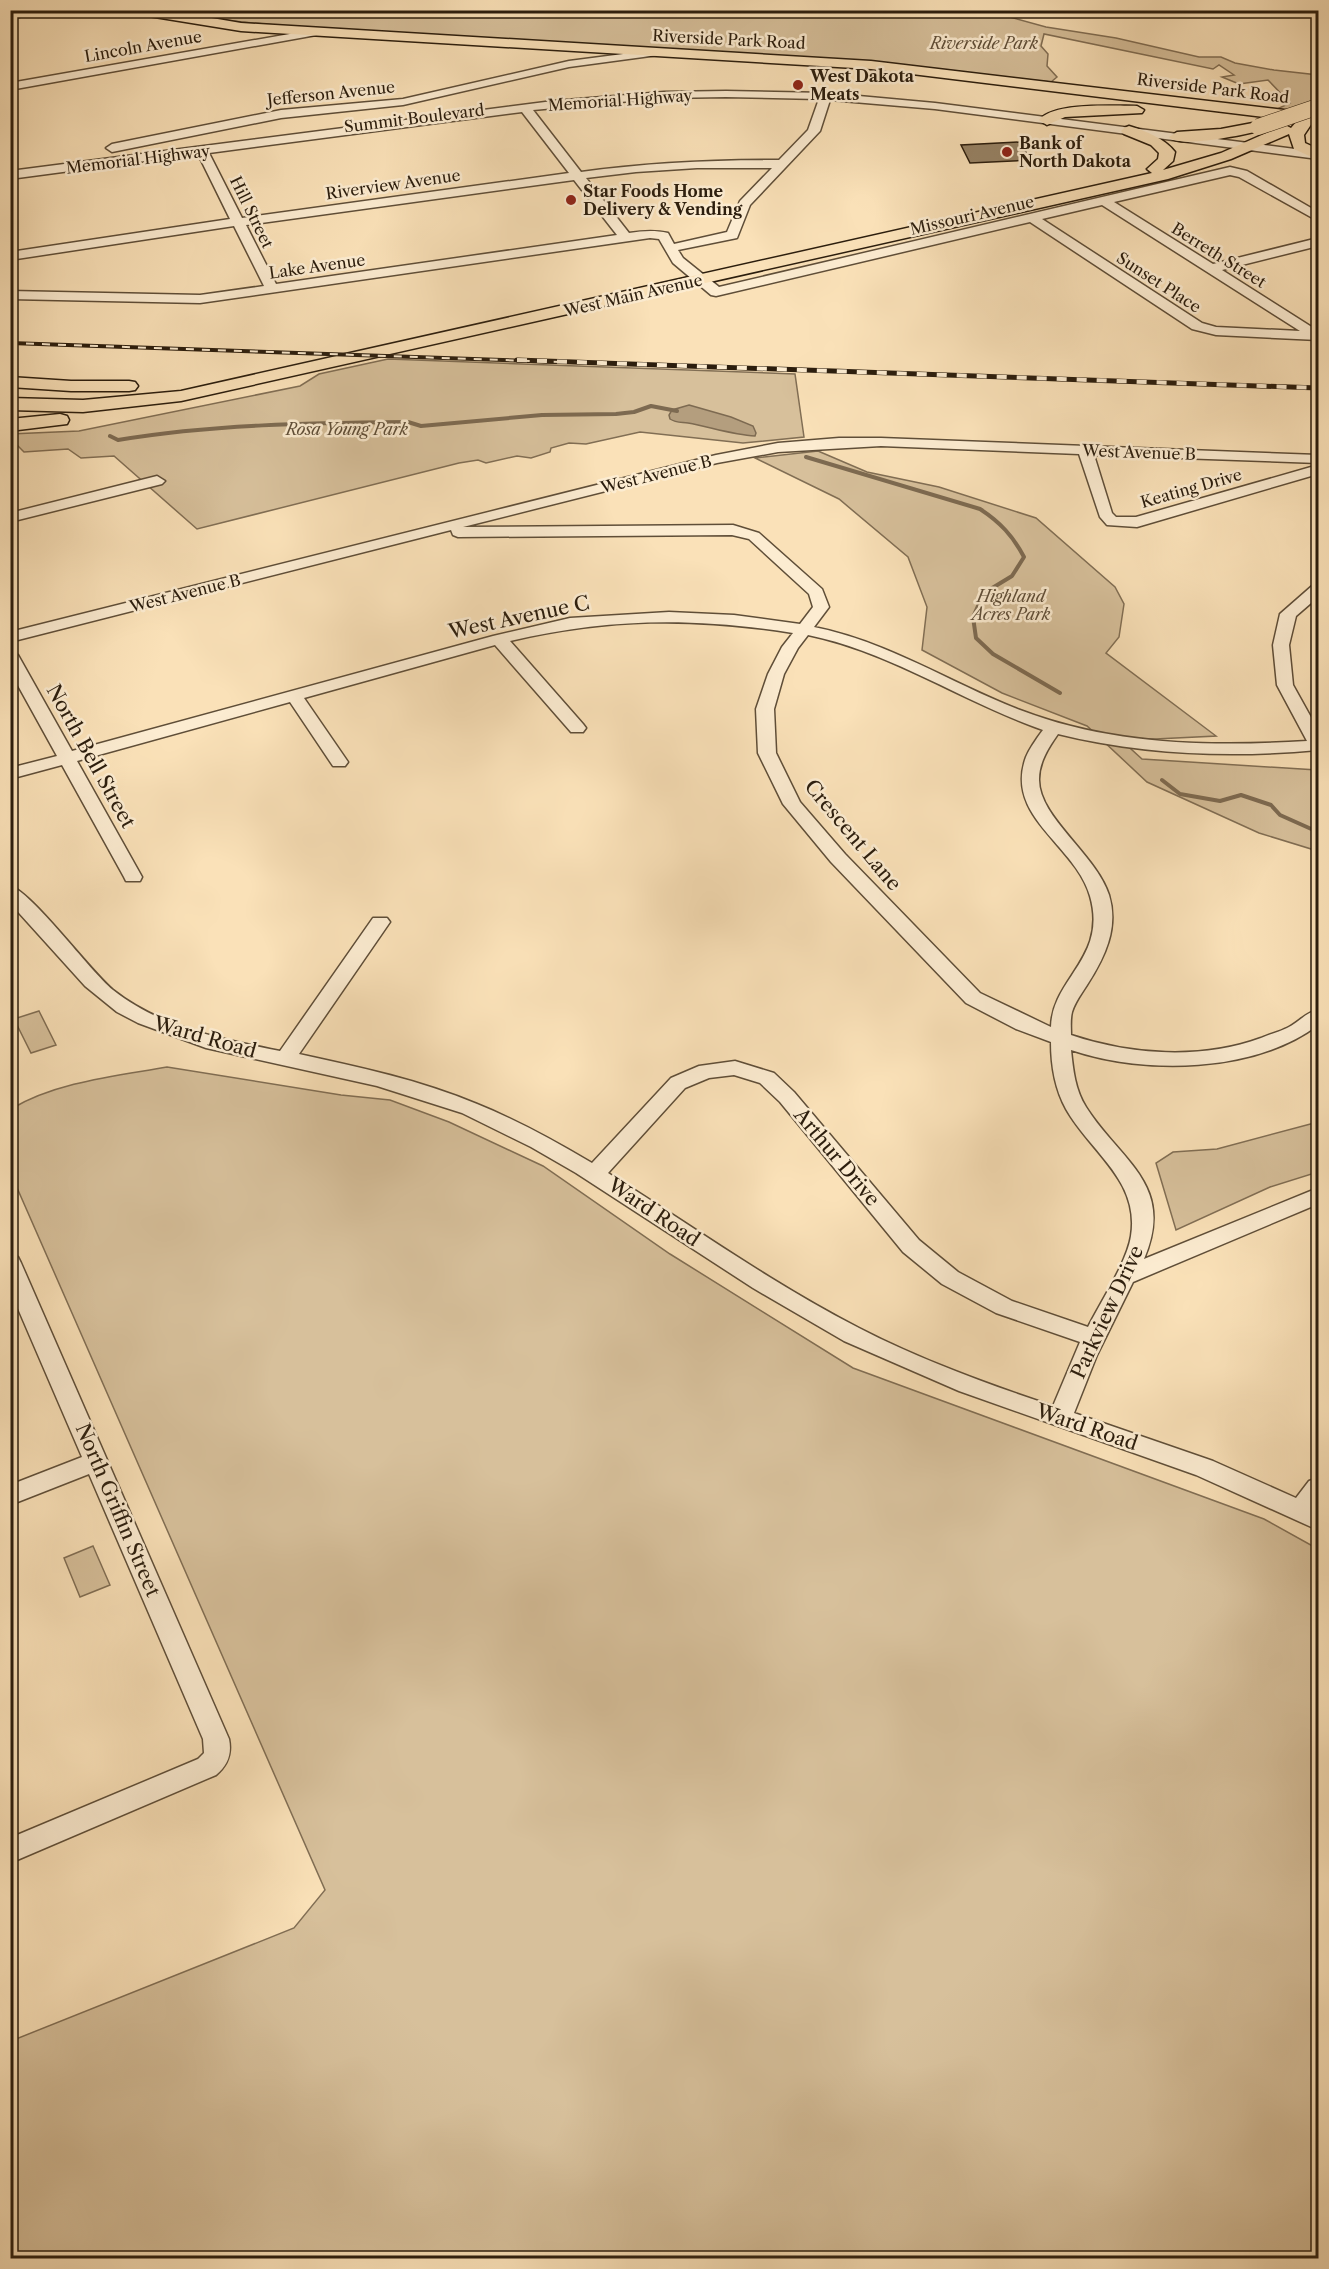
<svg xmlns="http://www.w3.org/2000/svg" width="1329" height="2269" font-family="'Libre Caslon Text',serif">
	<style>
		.green { fill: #d7c09b; stroke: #816e54; stroke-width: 1.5 }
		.water { fill: #b49e7e; stroke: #7d6a51; stroke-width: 1.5 }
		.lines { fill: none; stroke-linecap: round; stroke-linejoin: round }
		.stream { stroke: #7d6a51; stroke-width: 4 }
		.building { fill: #978366; stroke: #2b1d0d; stroke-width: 1.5 }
		.minor-casing { stroke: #5f4e38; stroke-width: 3 }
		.major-casing { stroke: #2b1d0d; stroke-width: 3 }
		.minor { fill: #fcecd1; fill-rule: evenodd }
		.major { fill: #fae1b8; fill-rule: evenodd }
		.rail-far1-casing { stroke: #2b1d0d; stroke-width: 4 }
		.rail-casing { stroke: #2b1d0d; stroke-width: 5 }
		.rail-far1 { stroke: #fcecd1; stroke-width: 2; stroke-dasharray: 8; stroke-linecap: butt }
		.rail { stroke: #fcecd1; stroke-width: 4; stroke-dasharray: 10; stroke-linecap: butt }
		.major-bridge-casing { stroke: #2b1d0d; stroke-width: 17; stroke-linecap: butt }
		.major-bridge { stroke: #fae1b8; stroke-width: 16 }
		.poi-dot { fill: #8f2418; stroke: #fcecd1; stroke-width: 2 }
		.labels { text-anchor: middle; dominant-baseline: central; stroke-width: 5; stroke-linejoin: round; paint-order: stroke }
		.far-street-label { font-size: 16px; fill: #2b1d0d; stroke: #fcecd1 }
		.far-park-label { font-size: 16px; font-style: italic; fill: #5f4e38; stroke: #fcecd1 }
		.far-poi-label { font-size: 16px; font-weight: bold; fill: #2b1d0d; stroke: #fcecd1; text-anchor: start }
		.street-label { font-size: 20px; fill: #2b1d0d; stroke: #fcecd1 }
	</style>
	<rect width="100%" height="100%" fill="#fae1b8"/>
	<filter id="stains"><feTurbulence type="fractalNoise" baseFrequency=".00333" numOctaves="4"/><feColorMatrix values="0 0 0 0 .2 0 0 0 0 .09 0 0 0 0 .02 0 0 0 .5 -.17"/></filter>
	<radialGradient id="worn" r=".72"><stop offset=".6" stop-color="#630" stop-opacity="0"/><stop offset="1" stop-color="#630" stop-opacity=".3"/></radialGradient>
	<!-- green -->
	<g class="green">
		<polygon points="162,11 988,11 1046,27 1116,38 1199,57 1221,57 1235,63 1274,70 1318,75 1318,115 1277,109 1290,103 1268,80 1239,84 1222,77 1234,75 1219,65 1213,69 1044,34 1041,46 1048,54 1047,66 1057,77 1051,82 845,60 318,29 233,21"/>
		<polygon points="388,359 795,374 804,437 743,443 640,432 586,444 569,443 551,448 550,452 531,458 517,456 486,463 478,460 459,463 197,529 114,456 81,458 68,449 24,452 11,439 10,434 79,431 300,386 319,374"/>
		<polygon points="818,451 867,472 939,487 1036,518 1115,587 1124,604 1119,637 1106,653 1216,736 1155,739 1119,738 1142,759 1317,770 1318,859 1311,849 1259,833 1147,782 1087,726 1002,693 922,650 927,607 908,557 839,499 755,458"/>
		<polygon points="39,1011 56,1045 31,1053 14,1019"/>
		<path d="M 167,1067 L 341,1095 L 390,1100 L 449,1122 L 543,1166 L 670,1254 L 853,1368 L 1264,1519 L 1318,1549 L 1318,2258 L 11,2258 L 11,2041 L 294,1928 L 325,1890 L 11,1174 L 11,1109 C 56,1082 116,1076 167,1067 Z"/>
		<polygon points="1318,1122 1318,1172 1270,1187 1176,1230 1156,1163 1173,1152 1217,1149"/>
		<polygon points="93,1546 110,1585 80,1597 64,1558"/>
	</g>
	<!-- water -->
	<path class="water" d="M 689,405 L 731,417 L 753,426 L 756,433 L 755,436 C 733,435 710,427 688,423 C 682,422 676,423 670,419 L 669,415 L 672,410 Z"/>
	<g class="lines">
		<!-- stream -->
		<g class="stream">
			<path d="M 110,436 L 118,440 C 214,424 311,423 408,422 L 421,426 L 542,415 L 616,414 L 634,412 L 651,406 L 677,411"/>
			<path d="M 806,457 L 980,509 C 1000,522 1013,536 1024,557 L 1012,576 L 984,593 L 973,617 L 976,638 L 993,654 L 1060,693"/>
			<polyline points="1162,780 1180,794 1220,801 1241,795 1271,805 1280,815 1318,832"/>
		</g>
	</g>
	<!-- building -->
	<polygon class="building" points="1020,142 1031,160 970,163 961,145"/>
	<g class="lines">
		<!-- minor casing -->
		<g class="minor-casing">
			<g id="minor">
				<polygon points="23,10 49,10 10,19 10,13"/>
				<polygon points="318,29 322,30 322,34 10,90 10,83"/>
				<polygon points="654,50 660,53 658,55 569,67 403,105 281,118 112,152 106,148 112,144 281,110 403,99 569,61"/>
				<path d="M 726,91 L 826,93 L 935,103 L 1318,152 L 1318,159 L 935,109 L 830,100 L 820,131 L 750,205 L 737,238 L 678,250 L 683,258 L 719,287 L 1230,167 L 1247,171 L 1318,212 L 1318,221 L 1239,177 L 1230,175 L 1114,202 L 1213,264 L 1318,238 L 1318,246 L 1222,270 L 1318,331 L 1318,340 L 1216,335 L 1192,329 L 1030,222 L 716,296 L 711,295 L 673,263 L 659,239 L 650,238 L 200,303 L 10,299 L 10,291 L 200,295 L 264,286 L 234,226 L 10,260 L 10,252 L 230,219 L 198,154 L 10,179 L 10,171 L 553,101 L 664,92 ZM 726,97 L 819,99 L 808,130 L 779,160 C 712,160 647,163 581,172 L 533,110 L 664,98 ZM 522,112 L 569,173 L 242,218 L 209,153 ZM 697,168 L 772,168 L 740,201 L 727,232 L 674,244 L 668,233 C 654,230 643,231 629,233 L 586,178 L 636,172 ZM 574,180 L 617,235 L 276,284 L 246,225 ZM 1102,205 L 1300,331 L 1216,327 L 1202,323 L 1042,219 Z"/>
				<path d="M 839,438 L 881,438 L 1318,455 L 1318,463 L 1094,455 L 1112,513 L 1116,517 L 1136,517 L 1318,465 L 1318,474 L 1137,527 L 1107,525 L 1100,517 L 1079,454 L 881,446 L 778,452 L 717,463 L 463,527 L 733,525 L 759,533 L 822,589 L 829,607 L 814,627 C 889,642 950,683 1020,710 C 1111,745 1210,747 1307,741 L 1277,685 L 1273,645 L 1280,614 L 1312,586 L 1318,584 L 1318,597 L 1296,616 L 1289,645 L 1293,685 L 1318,730 L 1318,750 C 1231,758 1143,755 1058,734 C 1049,747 1039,762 1039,779 C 1038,817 1096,854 1109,895 C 1119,928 1105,957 1087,985 C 1082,993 1075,1002 1072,1012 C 1070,1020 1071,1028 1071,1035 C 1130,1055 1201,1060 1261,1038 C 1270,1034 1279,1032 1287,1028 C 1298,1023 1306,1012 1318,1010 L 1318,1025 C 1254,1073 1145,1075 1071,1050 C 1073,1069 1075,1090 1086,1107 C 1120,1161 1176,1184 1144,1259 L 1318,1188 L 1318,1204 L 1133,1282 L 1097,1355 L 1074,1413 L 1213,1461 L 1296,1498 L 1309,1481 L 1318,1478 L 1317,1508 L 1318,1509 L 1318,1530 L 1196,1475 L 959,1391 L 844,1341 L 753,1288 L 576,1173 L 531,1147 L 462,1113 L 377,1086 L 206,1048 L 138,1023 L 117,1012 L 85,986 L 10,903 L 10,886 C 32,892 89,970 113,990 C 161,1028 222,1039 280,1051 L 373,918 L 387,918 L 390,922 L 299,1054 C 359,1067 420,1080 477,1104 C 517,1120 555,1141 592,1163 L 671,1078 L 699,1066 L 735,1061 L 774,1073 L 794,1092 L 919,1240 L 958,1272 L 1012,1301 L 1088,1327 C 1100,1303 1127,1262 1131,1236 C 1140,1180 1090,1152 1066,1109 C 1055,1089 1051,1066 1051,1042 L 1016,1029 L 966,1003 L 831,862 L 783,804 L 758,753 L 756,709 L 768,674 L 782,647 L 793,633 C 692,617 609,618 510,641 L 583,724 L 586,728 L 583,732 L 571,732 L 495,645 L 304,698 L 348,762 L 345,766 L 333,766 L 290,702 L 77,761 L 142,877 L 140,881 L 126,881 L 124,877 L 62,765 L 10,779 L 10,768 L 57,756 L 10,671 L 10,650 L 18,655 L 72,751 L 493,636 L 570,618 L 669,612 L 734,615 L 800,624 L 813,607 L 809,594 L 749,539 L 732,535 L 458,537 L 453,535 L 451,530 L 10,642 L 10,632 L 716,455 L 778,443 ZM 808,635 C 891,652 963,702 1043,730 C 1037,738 1030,748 1026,757 C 1004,817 1075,844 1090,896 C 1108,958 1052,978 1051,1027 L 980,993 L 845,854 L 800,802 L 776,753 L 774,709 L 784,674 L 798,648 ZM 734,1075 L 760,1083 L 780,1102 L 903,1252 L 942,1284 L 996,1313 L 1080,1342 L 1053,1406 C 987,1384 921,1360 859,1328 C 771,1283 691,1225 608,1173 L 685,1088 L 709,1078 Z"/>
				<polygon points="157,476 165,481 162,484 10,522 10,513"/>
				<path d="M 10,1255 L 18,1257 L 21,1263 L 229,1739 C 232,1754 228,1765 216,1775 L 10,1863 L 10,1838 L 198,1759 L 204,1753 L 203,1739 L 89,1474 L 10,1505 L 10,1485 L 82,1457 L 10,1290 Z"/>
			</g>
		</g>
		<!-- major casing -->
		<g class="major-casing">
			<g id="major">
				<path d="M 129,10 L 165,10 L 241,23 L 871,61 L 1318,114 L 1318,123 L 1312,123 L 1304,135 L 1305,143 L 1318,149 L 1318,160 L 1294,149 L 1289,134 L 1231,159 L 1168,179 L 181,401 L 83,412 L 10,410 L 10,398 L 83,400 L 181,391 L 1152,173 L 1147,169 L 1158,159 L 1159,153 L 1151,145 L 1124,134 L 1121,131 L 1124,128 L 1129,126 C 1146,131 1164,138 1175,152 L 1173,161 L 1163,170 L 1221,153 L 1280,127 L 1285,125 L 1291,128 L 1297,121 L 871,69 L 241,31 L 136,14 Z"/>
				<path d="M 1137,106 L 1144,110 L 1142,113 L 1065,117 L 1047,125 L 1039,120 C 1054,102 1114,106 1137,106 Z"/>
				<path d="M 1258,122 L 1263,124 L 1266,127 L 1263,130 C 1247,134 1180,149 1169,137 L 1177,132 L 1221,129 Z"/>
				<polygon points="10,377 71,381 129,381 135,382 138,386 135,390 129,391 71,391 10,387"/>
				<polygon points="60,414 67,416 69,420 67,424 10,431 10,419"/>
			</g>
		</g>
		<!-- minor -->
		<use href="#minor" class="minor"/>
		<!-- major -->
		<use href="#major" class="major"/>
		<!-- rail-far1 casing -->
		<g class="rail-far1-casing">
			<polyline id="rail-far1" points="10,343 560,362"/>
		</g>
		<!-- rail casing -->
		<g class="rail-casing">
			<polyline id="rail" points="517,360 1318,388"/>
		</g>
		<!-- rail-far1 -->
		<use href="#rail-far1" class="rail-far1"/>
		<!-- rail -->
		<use href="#rail" class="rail"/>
		<!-- major-bridge casing -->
		<g class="major-bridge-casing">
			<polyline id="major-bridge" points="1258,127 1314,108"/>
		</g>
		<!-- major-bridge -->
		<use href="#major-bridge" class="major-bridge"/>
	</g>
	<!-- markers -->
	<g class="poi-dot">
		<circle cx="798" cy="85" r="6"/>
		<circle cx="1007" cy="152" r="6"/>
		<circle cx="571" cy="200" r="6"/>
	</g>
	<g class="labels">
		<!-- far-street labels -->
		<g class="far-street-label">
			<text transform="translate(729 39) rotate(3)">Riverside Park Road</text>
			<text transform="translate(143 46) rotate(-10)">Lincoln Avenue</text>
			<text transform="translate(1213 88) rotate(7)">Riverside Park Road</text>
			<text transform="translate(331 93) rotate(-6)">Jefferson Avenue</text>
			<text transform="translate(620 100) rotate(-4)">Memorial Highway</text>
			<text transform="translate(414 118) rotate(-7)">Summit Boulevard</text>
			<text transform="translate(138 159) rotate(-7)">Memorial Highway</text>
			<text transform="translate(393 184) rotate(-8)">Riverview Avenue</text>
			<text transform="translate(252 212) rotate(64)">Hill Street</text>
			<text transform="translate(972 215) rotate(-13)">Missouri Avenue</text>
			<text transform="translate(1219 255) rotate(32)">Berreth Street</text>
			<text transform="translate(317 266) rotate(-8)">Lake Avenue</text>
			<text transform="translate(1159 282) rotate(33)">Sunset Place</text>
			<text transform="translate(633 295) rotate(-13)">West Main Avenue</text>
			<text transform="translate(1139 452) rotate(2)">West Avenue B</text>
			<text transform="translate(656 474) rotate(-14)">West Avenue B</text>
			<text transform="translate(1191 488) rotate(-16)">Keating Drive</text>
			<text transform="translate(185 593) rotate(-14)">West Avenue B</text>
		</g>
		<!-- far-park labels -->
		<g class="far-park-label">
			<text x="984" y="43">Riverside Park</text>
			<text x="347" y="429">Rosa Young Park</text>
			<text x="1011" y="596">Highland<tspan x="1011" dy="18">Acres Park</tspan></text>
		</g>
		<!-- far-poi labels -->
		<g class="far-poi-label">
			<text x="810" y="76">West Dakota<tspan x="810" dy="18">Meats</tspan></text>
			<text x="1019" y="143">Bank of<tspan x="1019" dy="18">North Dakota</tspan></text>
			<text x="583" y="191">Star Foods Home<tspan x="583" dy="18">Delivery &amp; Vending</tspan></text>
		</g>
		<!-- street labels -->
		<g class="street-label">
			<text transform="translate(519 617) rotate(-12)">West Avenue C</text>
			<text transform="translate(91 756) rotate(61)">North Bell Street</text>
			<text transform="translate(853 835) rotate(50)">Crescent Lane</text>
			<text transform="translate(205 1037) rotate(16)">Ward Road</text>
			<text transform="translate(837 1157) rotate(50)">Arthur Drive</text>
			<text transform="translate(654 1212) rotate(34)">Ward Road</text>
			<text transform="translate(1107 1312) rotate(-65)">Parkview Drive</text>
			<text transform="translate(1087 1427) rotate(19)">Ward Road</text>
			<text transform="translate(118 1510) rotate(67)">North Griffin Street</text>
		</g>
	</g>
	<!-- margin -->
	<rect width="1329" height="2269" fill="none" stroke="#fae1b8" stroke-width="36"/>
	<rect x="12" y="12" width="1305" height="2245" fill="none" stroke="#2b1d0d" stroke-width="3"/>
	<rect x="18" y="18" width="1293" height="2233" fill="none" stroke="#2b1d0d" stroke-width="1.5"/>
	<rect width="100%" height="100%" filter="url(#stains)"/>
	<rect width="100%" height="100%" fill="url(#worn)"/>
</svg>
